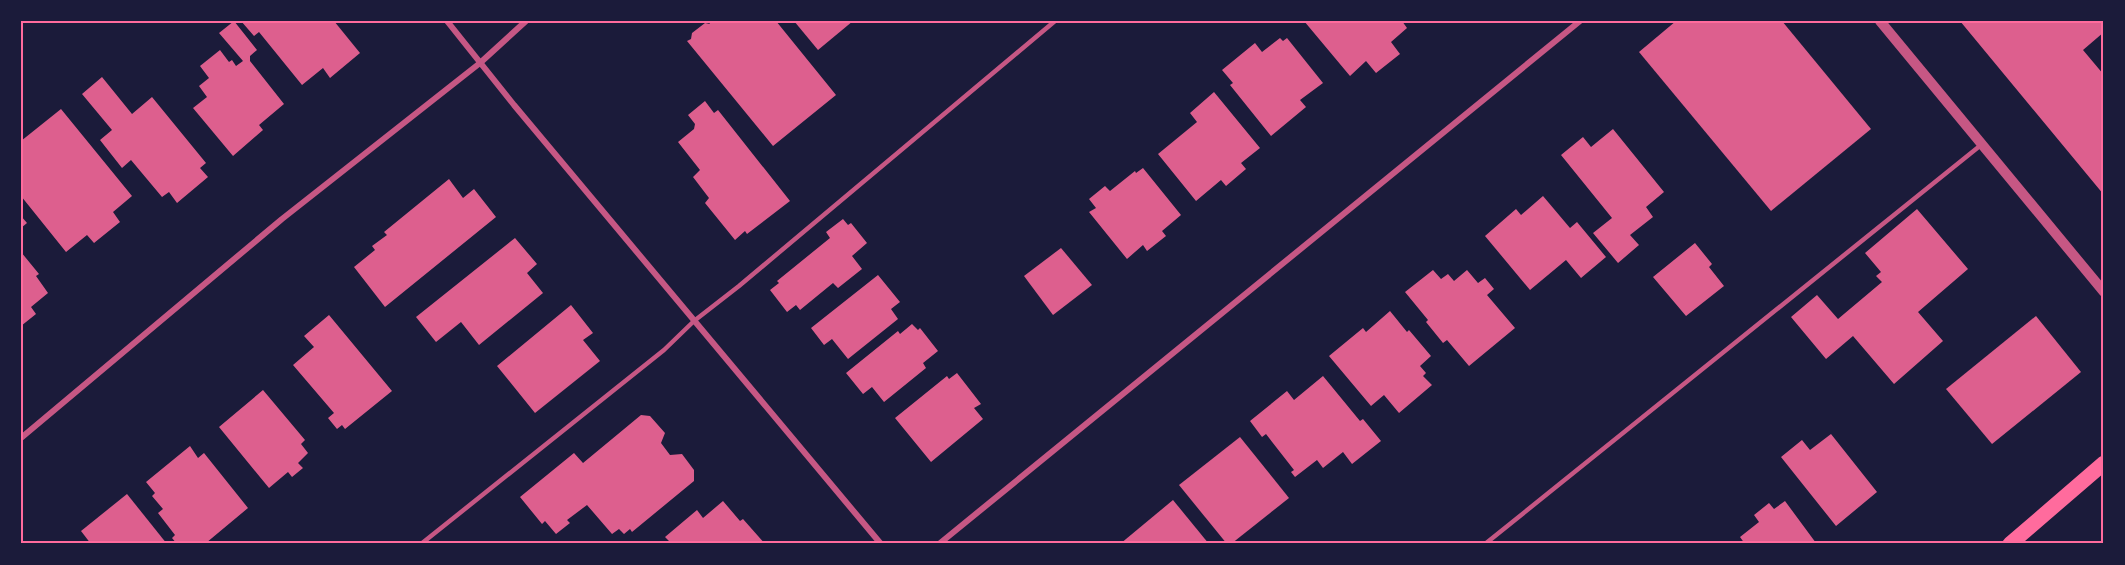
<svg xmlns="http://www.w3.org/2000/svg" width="2125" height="565" font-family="Helvetica,sans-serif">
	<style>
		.building { fill: #dd5f8e }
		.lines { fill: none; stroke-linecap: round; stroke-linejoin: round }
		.service { stroke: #c65784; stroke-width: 4.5 }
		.minor { stroke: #c65784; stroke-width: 6 }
		.tertiary { stroke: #c65784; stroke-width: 10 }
		.primary { stroke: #ff6b9d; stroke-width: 15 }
		.neatline { fill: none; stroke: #ff6b9d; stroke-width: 2 }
	</style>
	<rect width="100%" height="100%" fill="#1b1b3a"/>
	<!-- building -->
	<g class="building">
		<polygon points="234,21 257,50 250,56 250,61 284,104 259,125 263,130 233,156 193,108 207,97 199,86 209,78 200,66 220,50 229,62 232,60 236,66 243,61 219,33"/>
		<polygon points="241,21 334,21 360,53 330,78 323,68 302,85 259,32 254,36"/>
		<polygon points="708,21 776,21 836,95 773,146 687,41 691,39 692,33 705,23 710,24"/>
		<polygon points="794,21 853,21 818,50"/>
		<polygon points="1304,21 1402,21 1407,28 1391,42 1400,54 1376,73 1366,61 1350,76"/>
		<polygon points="1676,21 1782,21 1871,129 1771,211 1639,52"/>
		<polygon points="1960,21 2104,21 2104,32 2083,50 2104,75 2104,195"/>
		<polygon points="1280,38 1283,41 1287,38 1323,83 1300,100 1306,107 1271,136 1230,85 1233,83 1222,70 1255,43 1262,52"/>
		<polygon points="102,77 132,114 152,97 206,163 200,168 208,177 177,203 169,192 162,197 131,160 122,168 100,140 112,130 82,94"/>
		<polygon points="1214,92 1260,148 1241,163 1246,169 1226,186 1221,180 1196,201 1158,154 1197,122 1190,113"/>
		<polygon points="705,101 714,113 718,110 790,201 747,234 745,231 735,240 705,203 709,198 693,177 700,170 678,142 694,129 695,124 688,115"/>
		<polygon points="61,109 132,196 113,212 120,222 94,243 87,235 66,252 21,196 21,141"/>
		<polygon points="1613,129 1664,192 1646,207 1653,217 1630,235 1639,245 1618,263 1593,233 1612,218 1561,155 1583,137 1591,147"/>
		<polygon points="1143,168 1181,215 1162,231 1166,236 1147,251 1143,245 1127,259 1089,212 1096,208 1089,199 1105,186 1110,191 1135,171 1136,173"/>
		<polygon points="449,179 463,198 474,189 496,217 385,307 354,267 375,250 372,246 387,235 384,232"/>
		<polygon points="1543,196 1570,228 1577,222 1606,257 1581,278 1566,260 1530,290 1485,236 1516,209 1521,215"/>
		<polygon points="1917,209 1968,269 1918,312 1943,341 1894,384 1853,336 1826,359 1791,317 1817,295 1838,319 1882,282 1876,276 1881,272 1865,253"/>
		<polygon points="21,216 27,223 21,228"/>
		<polygon points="843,219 848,225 851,223 867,243 852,256 862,269 838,288 833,283 800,310 796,305 787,312 770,290 779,283 777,281 830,238 826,232"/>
		<polygon points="515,238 537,264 527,273 543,293 479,345 461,322 436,342 416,317"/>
		<polygon points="1695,243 1712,264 1709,267 1724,286 1686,316 1653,277"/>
		<polygon points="1061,248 1092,285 1053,315 1024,276"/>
		<polygon points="21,252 39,274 36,276 48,293 31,307 36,314 21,326"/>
		<polygon points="1433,270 1441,279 1448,274 1454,281 1467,270 1478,283 1485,278 1494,289 1487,295 1515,328 1469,366 1447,340 1443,343 1426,322 1428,320 1405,292"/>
		<polygon points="878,275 900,302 891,309 898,319 848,359 832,339 824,345 811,328"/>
		<polygon points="571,305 593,333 583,340 600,361 535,413 497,366"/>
		<polygon points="1390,311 1407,332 1409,330 1431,356 1420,366 1426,373 1423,376 1432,385 1399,413 1384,395 1371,406 1329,356 1363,328 1366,332"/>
		<polygon points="329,315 392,391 345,429 342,425 337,429 328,418 334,413 293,365 314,347 304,336"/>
		<polygon points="2036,316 2081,372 1992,444 1946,389"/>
		<polygon points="912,324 918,330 920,328 938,351 923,363 926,368 884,402 872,387 863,394 846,373 898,331 900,334"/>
		<polygon points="957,373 981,404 974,408 983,419 931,462 895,418 947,376 949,379"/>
		<polygon points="1323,376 1360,421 1363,419 1381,441 1352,464 1343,452 1323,468 1317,460 1295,477 1291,472 1294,470 1266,434 1262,437 1250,421 1287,391 1294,400"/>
		<polygon points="263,390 305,440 301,444 308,453 298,463 303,468 292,477 288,472 269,488 219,427"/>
		<polygon points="641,415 650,416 665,433 661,443 670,455 682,454 694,470 694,481 632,532 630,529 624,534 619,529 612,534 587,505 567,520 570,523 556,534 545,521 542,524 520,497 574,453 583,463"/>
		<polygon points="1831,434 1877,492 1836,526 1781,457 1802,440 1810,450"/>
		<polygon points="1240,437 1289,498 1231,544 1227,544 1179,485"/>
		<polygon points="190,446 198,458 204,453 248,508 206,543 207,544 177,544 172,538 175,535 158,513 163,509 152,496 155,493 146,482"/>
		<polygon points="127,494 167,544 91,544 81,531"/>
		<polygon points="1173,500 1209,544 1120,544"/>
		<polygon points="723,501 740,521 743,519 765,544 672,544 665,537 697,510 703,518"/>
		<polygon points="1785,501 1816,543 1745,544 1740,537 1759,522 1754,515 1769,503 1774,509"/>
	</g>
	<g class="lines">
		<!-- service -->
		<g class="service">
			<polyline points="421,544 664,350 694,321 739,286 1055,21"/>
			<polyline points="1485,544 1981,145"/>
		</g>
		<!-- minor -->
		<g class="minor">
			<polyline points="447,21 514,105 881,544"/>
			<polyline points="21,438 282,219 480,63 526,21"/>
			<polyline points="939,544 1580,21"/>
		</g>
		<!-- tertiary -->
		<polyline class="tertiary" points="1880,21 2104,292"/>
		<!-- primary -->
		<polyline class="primary" points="2010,544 2104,463"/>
	</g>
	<!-- border -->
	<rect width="2125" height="565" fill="none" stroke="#1b1b3a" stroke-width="45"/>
	<rect x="22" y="22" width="2080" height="520" class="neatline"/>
</svg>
